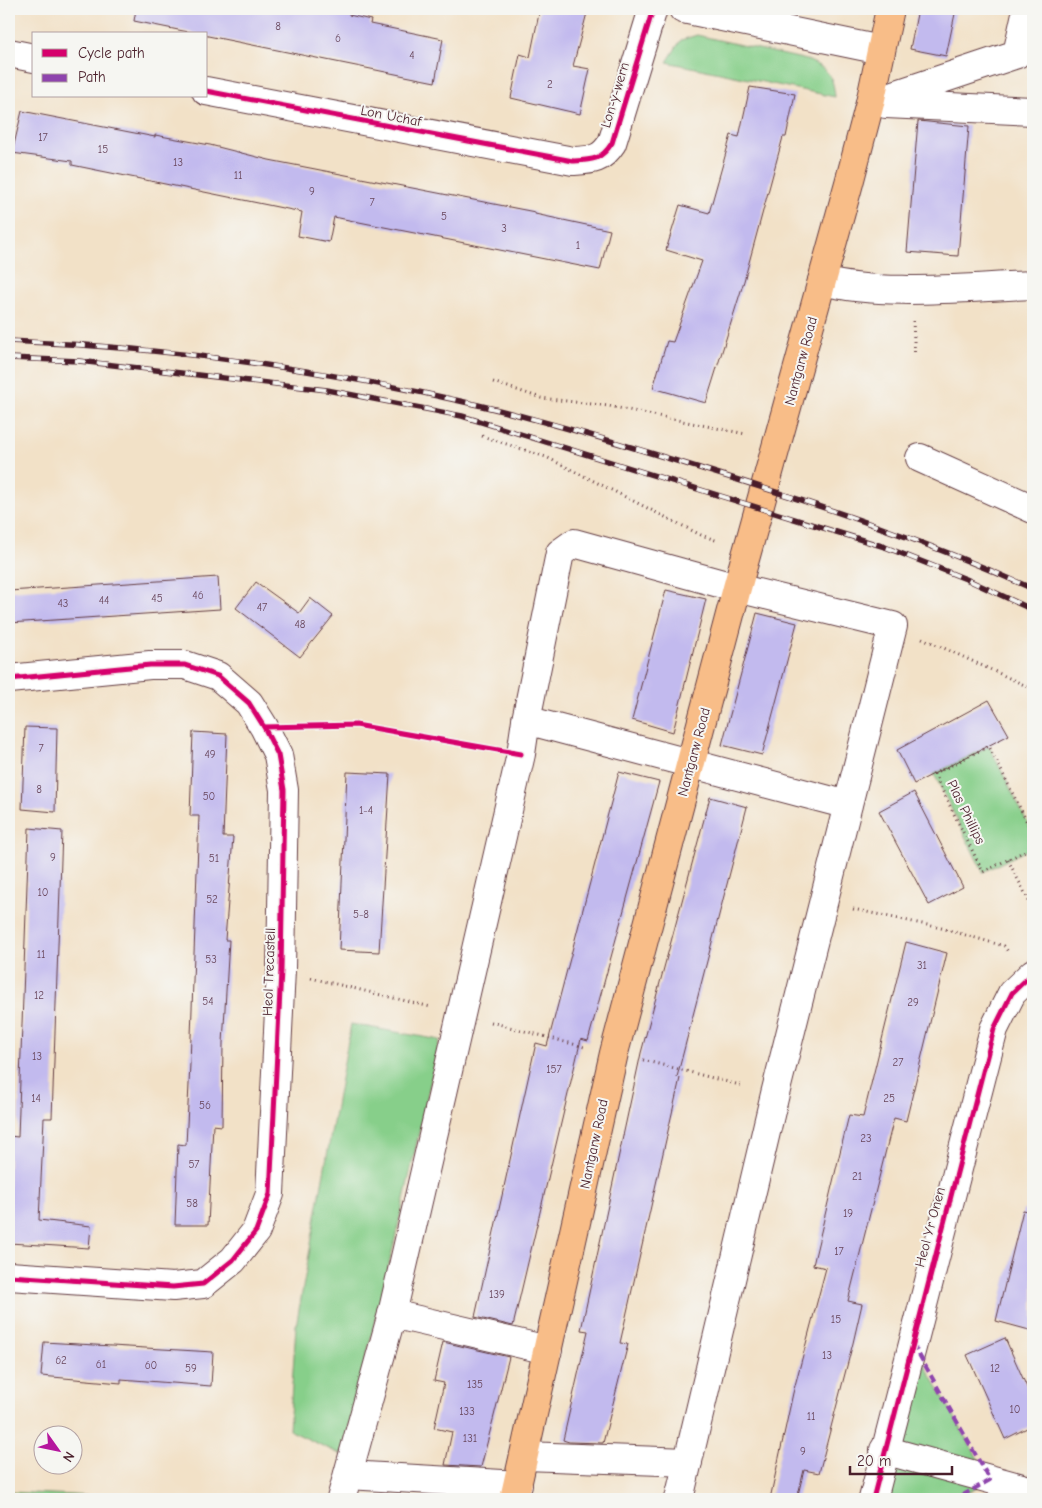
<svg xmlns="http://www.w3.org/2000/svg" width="1042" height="1508" font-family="'Comic Neue',sans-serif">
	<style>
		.green { fill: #87cf8a; stroke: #68775a }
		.building { fill: #c2baee }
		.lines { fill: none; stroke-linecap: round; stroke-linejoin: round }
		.minor-casing { stroke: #633c42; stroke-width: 30 }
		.major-casing { stroke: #633c42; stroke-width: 30 }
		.path { stroke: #633c42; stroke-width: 3; stroke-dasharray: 1 4; stroke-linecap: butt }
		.minor { stroke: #fff; stroke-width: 28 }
		.major { stroke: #f8bd88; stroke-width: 28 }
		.rail-casing { stroke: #4a1f2b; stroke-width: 5.5 }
		.rail { stroke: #f6f6f2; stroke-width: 4; stroke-dasharray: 11; stroke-linecap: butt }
		.quiet { stroke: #8e44ad; stroke-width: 4; stroke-dasharray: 8 4; stroke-linecap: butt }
		.cycleway-casing { stroke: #f6f6f2; stroke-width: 8 }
		.cycleway { stroke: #d6006c; stroke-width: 5 }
		.labels { text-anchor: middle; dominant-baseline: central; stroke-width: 4; stroke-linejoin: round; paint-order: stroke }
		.number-label { font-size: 11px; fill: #68465c }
		.street-label { font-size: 14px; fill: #4a1f2b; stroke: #f6f6f2 }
	</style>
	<rect width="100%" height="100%" fill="#f6f6f2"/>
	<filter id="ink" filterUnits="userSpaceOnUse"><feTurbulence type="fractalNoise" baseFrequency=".02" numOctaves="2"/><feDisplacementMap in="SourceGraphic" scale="10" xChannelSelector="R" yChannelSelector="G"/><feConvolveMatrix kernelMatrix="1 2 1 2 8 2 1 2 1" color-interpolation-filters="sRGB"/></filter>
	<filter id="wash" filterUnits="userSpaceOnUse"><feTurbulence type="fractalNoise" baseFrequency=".0096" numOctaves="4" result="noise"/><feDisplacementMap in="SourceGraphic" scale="20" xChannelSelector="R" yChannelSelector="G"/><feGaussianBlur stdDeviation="1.12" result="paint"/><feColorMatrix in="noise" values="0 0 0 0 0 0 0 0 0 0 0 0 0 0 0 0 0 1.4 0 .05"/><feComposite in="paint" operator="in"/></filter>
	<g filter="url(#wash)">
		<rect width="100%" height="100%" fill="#f2e1c7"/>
		<!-- green -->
		<g class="green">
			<path d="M 697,35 L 807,60 C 828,69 833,75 835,97 L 667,62 L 681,40 Z"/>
			<polygon points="989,746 1033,834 1033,847 983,872 934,774"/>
			<polygon points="351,1024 440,1040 393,1248 342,1455 289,1430 296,1326"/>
			<polygon points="912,1342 990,1480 956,1499 873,1499"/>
			<polygon points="9,1492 159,1499 9,1499"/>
		</g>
		<g id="blocks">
			<!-- building -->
			<g class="building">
				<polygon points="136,9 350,9 349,15 371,20 370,24 443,39 435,82 134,21"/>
				<polygon points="540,9 588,9 573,66 590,69 580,114 511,98 520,54 530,57"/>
				<polygon points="918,9 956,9 946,56 910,49"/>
				<polygon points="750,87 795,94 786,137 783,137 744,281 706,403 653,388 667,341 673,342 702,261 666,250 680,205 709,213 731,135 739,137"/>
				<polygon points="22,111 155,137 155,135 210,145 269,160 535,212 535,214 610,230 600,270 334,217 329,242 298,236 302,212 72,165 72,161 12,153"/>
				<polygon points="918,121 969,126 958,256 907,252"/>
				<polygon points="218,577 220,609 9,623 9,591"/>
				<polygon points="256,582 299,613 310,598 333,616 300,657 236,608"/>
				<polygon points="666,590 706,599 673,732 632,720"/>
				<polygon points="757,613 797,623 762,755 722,745"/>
				<polygon points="989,700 1009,735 914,784 897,750"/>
				<polygon points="25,727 57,728 55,812 22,809"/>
				<polygon points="193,732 227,734 223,837 233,837 225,940 229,940 223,1043 222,1126 213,1125 208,1225 175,1225 178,1144 186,1145 190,1064 199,816 190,816"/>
				<polygon points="347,772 390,774 379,952 339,950"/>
				<polygon points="619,772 659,782 588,1041 581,1039 513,1326 475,1317 536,1043 547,1046"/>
				<polygon points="914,792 963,887 929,905 879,811"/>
				<polygon points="710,797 747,807 677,1077 680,1078 620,1343 628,1344 603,1443 569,1442 563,1440 588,1331 581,1330 641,1053"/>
				<polygon points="29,828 62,831 52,1118 44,1118 39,1220 91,1226 89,1248 9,1243 9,1136 18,1137"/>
				<polygon points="906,942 947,953 906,1121 894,1118 848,1301 862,1304 853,1343 819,1473 804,1470 797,1499 770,1499 793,1393 826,1268 813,1265 849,1115 863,1117"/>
				<polygon points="1023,1210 1033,1212 1033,1331 996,1321"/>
				<polygon points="1005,1338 1033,1401 1033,1425 1005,1439 967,1355"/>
				<polygon points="44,1342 213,1352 211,1386 121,1379 121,1383 41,1376"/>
				<polygon points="443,1342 509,1357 481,1467 445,1465 452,1432 434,1428 444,1383 434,1381"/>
			</g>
		</g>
	</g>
	<g filter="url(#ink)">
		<use href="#blocks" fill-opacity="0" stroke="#633c42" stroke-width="1"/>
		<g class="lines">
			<!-- minor casing -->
			<g class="minor-casing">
				<g id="minor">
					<polyline points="683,9 881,50"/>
					<polyline points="9,53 34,58"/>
					<path d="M 206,91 L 573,161 C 593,160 601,160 612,143 L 653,9"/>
					<polyline points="870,103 1017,54 1027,9"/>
					<polyline points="886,104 1033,111"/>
					<path d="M 822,281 C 885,297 968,287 1033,285"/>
					<polyline points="920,458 1033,509"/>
					<polyline points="9,679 150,665 185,665 218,676 249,703 264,727 278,755 284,790 281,970 270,1194 256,1231 233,1260 203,1284 173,1287 9,1276"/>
					<polyline points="392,1314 548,1350"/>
					<polyline points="884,1450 1033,1491"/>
					<polyline points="525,1456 688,1462"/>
					<polyline points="348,1475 518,1485"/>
					<polyline points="341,1499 392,1314 521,754 526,720"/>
					<polyline points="679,1499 775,1094 893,626 737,588 574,543 560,553 526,720 848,805"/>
					<polyline points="873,1499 994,1029 1012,993 1033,973"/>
				</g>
			</g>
			<!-- major casing -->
			<g class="major-casing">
				<polyline id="major" points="514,1499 614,1053 737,588 849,183 870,103 890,9"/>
			</g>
			<!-- path -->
			<g class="path">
				<polyline points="913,321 915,361"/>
				<polyline points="493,382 541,398 609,406 746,434"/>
				<polyline points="482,436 546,457 701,535 718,541"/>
				<polyline points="922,638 1033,689"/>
				<polyline points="1033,834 989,746 934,774 983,872 1033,847"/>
				<polyline points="1008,860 1033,909"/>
				<polyline points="853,909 941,928 1004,946 1009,953"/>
				<polyline points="311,978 431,1007"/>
				<polyline points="491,1022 584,1047"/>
				<polyline points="643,1060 744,1086"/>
			</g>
			<!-- minor -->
			<use href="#minor" class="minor"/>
			<!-- major -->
			<use href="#major" class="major"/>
			<!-- rail casing -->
			<g class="rail-casing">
				<g id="rail">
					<path d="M 9,341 C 166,347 324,369 478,405 C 550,422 622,444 693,466 C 808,501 923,539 1033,589"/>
					<polyline points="9,358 79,361 327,390 462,416 885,547 966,579 1033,610"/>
				</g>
			</g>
			<!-- rail -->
			<use href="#rail" class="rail"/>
			<!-- quiet -->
			<polyline class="quiet" points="913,1344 990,1480 956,1499"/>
			<!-- cycleway casing -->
			<g class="cycleway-casing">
				<g id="cycleway">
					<path d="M 206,91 L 573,161 C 593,160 601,160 612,143 L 653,9"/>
					<polyline points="9,679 150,665 185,665 218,676 249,703 264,727 278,755 284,790 281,970 270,1194 256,1231 233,1260 203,1284 173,1287 9,1276"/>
					<polyline points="264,727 356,725 521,754"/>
					<polyline points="873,1499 994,1029 1012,993 1033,973"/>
				</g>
			</g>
			<!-- cycleway -->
			<use href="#cycleway" class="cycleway"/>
		</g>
	</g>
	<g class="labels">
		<!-- number labels -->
		<g class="number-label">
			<text x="278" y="26">8</text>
			<text x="338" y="38">6</text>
			<text x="412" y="55">4</text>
			<text x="550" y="84">2</text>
			<text x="43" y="137">17</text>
			<text x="103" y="149">15</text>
			<text x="178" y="162">13</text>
			<text x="238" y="175">11</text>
			<text x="312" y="191">9</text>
			<text x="372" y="202">7</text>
			<text x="444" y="216">5</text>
			<text x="504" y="228">3</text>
			<text x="578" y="245">1</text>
			<text x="198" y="595">46</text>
			<text x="157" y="598">45</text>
			<text x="104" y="600">44</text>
			<text x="63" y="603">43</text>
			<text x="262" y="607">47</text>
			<text x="300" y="624">48</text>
			<text x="41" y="748">7</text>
			<text x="210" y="754">49</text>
			<text x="39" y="789">8</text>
			<text x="209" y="796">50</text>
			<text x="366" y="810">1-4</text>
			<text x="53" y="857">9</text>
			<text x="214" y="858">51</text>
			<text x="43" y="892">10</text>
			<text x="212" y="899">52</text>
			<text x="361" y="914">5-8</text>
			<text x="41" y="954">11</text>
			<text x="211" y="959">53</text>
			<text x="922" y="965">31</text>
			<text x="39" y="995">12</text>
			<text x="208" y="1001">54</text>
			<text x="913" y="1002">29</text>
			<text x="37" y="1056">13</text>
			<text x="898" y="1062">27</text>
			<text x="554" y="1069">157</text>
			<text x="36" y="1098">14</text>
			<text x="889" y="1098">25</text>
			<text x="205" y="1105">56</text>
			<text x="866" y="1138">23</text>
			<text x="194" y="1164">57</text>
			<text x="857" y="1176">21</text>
			<text x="192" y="1203">58</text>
			<text x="848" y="1213">19</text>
			<text x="839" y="1251">17</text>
			<text x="497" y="1294">139</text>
			<text x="836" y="1319">15</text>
			<text x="827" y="1355">13</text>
			<text x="61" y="1360">62</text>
			<text x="101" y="1364">61</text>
			<text x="151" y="1365">60</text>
			<text x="191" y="1368">59</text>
			<text x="995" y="1368">12</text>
			<text x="475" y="1384">135</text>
			<text x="1015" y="1409">10</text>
			<text x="467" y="1411">133</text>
			<text x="811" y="1416">11</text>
			<text x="470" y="1438">131</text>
			<text x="803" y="1451">9</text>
		</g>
		<!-- street labels -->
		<g class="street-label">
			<text transform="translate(615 95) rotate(-73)">Lon-y-wern</text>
			<text transform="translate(391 116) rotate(11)">Lon Uchaf</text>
			<text transform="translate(801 361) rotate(-75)">Nantgarw Road</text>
			<text transform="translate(694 752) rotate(-75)">Nantgarw Road</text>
			<text transform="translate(966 812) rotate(64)">Plas Phillips</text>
			<text transform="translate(269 972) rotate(-88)">Heol Trecastell</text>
			<text transform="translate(594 1144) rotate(-78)">Nantgarw Road</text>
			<text transform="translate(930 1227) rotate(-75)">Heol Yr Onen</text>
		</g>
	</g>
	<!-- margin -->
	<rect width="1042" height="1508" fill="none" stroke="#f6f6f2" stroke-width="30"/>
	<!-- legend -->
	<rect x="32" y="32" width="175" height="65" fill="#f6f6f2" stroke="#b1a0a2"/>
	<rect x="42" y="49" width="25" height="8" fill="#d6006c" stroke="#b1a0a2"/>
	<text x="78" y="58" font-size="15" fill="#4a1f2b">Cycle path</text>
	<rect x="42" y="74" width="25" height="8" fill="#8e44ad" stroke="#b1a0a2"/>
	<text x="78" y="82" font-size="15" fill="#4a1f2b">Path</text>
	<!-- north arrow -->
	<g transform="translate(58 1450) rotate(123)"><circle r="24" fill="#f6f6f2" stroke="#b1a0a2"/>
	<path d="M0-4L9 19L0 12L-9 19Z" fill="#b5179e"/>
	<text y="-8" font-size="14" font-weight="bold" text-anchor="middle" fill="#4a1f2b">N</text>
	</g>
	<!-- scale -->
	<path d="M850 1466v8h102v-8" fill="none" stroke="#4a1f2b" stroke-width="2.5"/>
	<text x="857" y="1466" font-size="15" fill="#4a1f2b" stroke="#f6f6f2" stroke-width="4" paint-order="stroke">20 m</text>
</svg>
